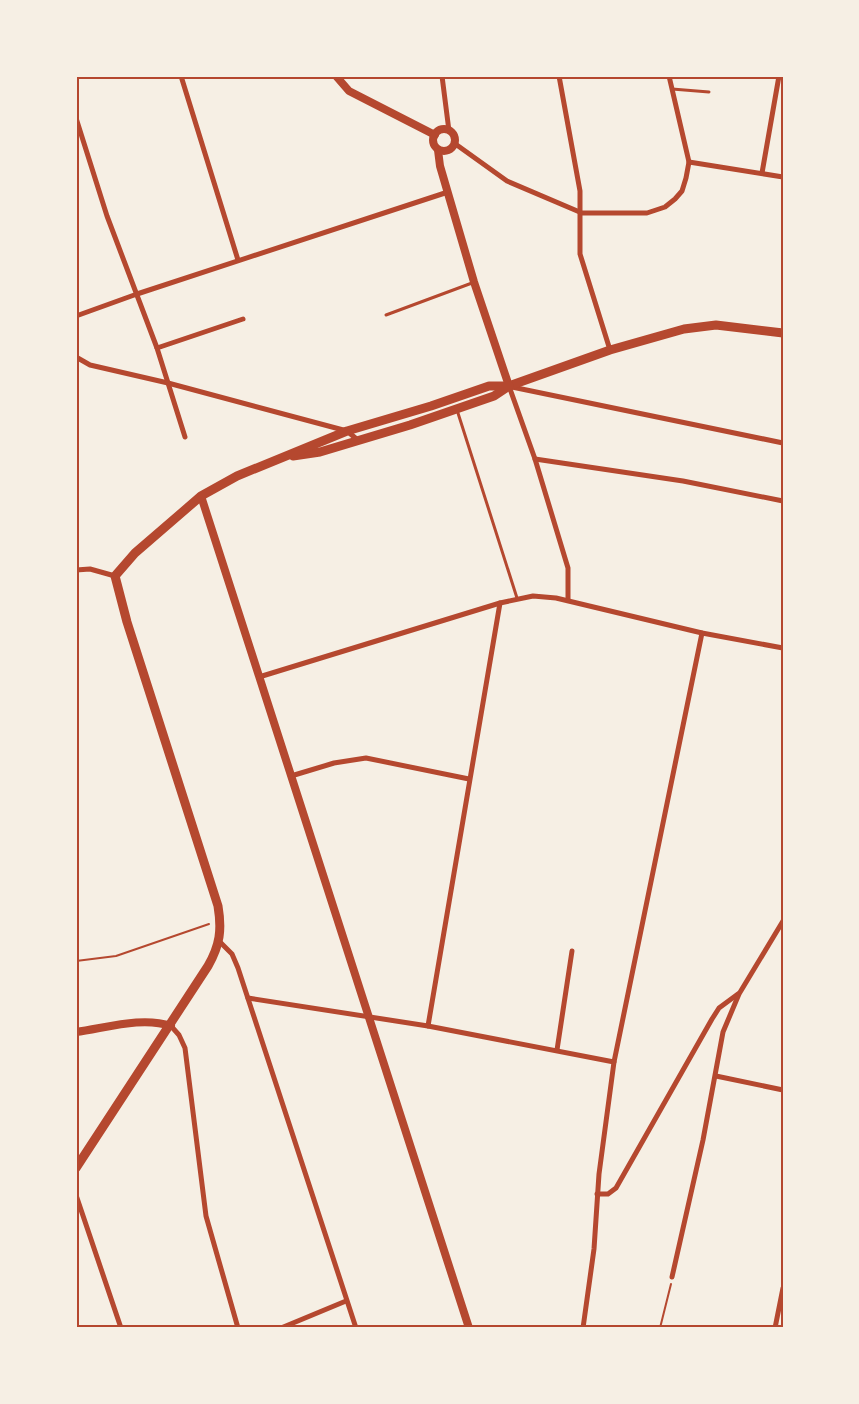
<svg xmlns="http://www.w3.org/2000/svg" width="859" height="1404" font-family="Barlow,sans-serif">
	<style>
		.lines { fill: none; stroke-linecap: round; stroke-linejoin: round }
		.path { stroke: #b5482f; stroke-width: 2 }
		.service { stroke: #b5482f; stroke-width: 3 }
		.minor { stroke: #b5482f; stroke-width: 5 }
		.tertiary { stroke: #b5482f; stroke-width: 8 }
		.secondary { stroke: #b5482f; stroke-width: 9 }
		.neatline { fill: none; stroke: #b5482f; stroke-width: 2 }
	</style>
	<rect width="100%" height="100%" fill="#f6efe4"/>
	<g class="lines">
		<!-- path -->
		<g class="path">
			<polyline points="76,961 116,956 209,924"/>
			<polyline points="660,1328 671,1284"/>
		</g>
		<!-- service -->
		<g class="service">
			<polyline points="672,89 709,92"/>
			<polyline points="386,315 472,283"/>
			<polyline points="457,410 517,598"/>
		</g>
		<!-- minor -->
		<g class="minor">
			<polyline points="181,76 238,260"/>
			<polyline points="442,76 449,131"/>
			<polyline points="559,76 580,191 580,254 610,350"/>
			<polyline points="76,118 107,216 157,348 185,437"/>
			<polyline points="454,143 507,181 582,213 647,213 665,207 675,199 682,191 686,178 689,162 669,76"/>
			<polyline points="689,162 783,177"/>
			<polyline points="762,173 779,76"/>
			<polyline points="76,316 137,294 448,192"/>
			<polyline points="157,348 243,319"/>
			<polyline points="76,357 90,365 168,383 347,431 359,441"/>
			<polyline points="509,386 535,459 568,568 568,600"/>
			<polyline points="512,387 783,443"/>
			<polyline points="535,459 683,481 783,501"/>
			<polyline points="76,570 90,569 115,576"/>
			<polyline points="259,677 500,603 533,596 556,598 702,633 783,648"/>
			<polyline points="291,776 334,763 366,758 469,779"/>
			<polyline points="220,942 232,954 238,968 356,1328"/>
			<polyline points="248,998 428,1026 614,1062"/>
			<polyline points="171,1026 179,1035 185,1048 206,1216 238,1328"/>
			<polyline points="428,1026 500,603"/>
			<polyline points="557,1050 572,951"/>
			<polyline points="716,1076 783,1090"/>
			<polyline points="597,1194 608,1194 616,1188 712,1019 719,1008 738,994"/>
			<polyline points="76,1195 121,1328"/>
			<polyline points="672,1277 703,1140 723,1032 739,994 783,921"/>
			<polyline points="281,1328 346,1301"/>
			<polyline points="583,1328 594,1249 599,1174 614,1062 702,633"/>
			<polyline points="775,1328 783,1288"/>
		</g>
		<!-- tertiary -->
		<g class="tertiary">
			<polyline points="336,76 349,91 435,135"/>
			<circle cx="444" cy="140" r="11"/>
			<polyline points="438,150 440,166 474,282 509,386"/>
			<polyline points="201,496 469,1328"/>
			<path d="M 76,1032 C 106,1028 142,1016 171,1026"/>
		</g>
		<!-- secondary -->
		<g class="secondary">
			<polyline points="293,456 320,452 410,425 494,396 509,386 610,350 684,329 716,325 783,333"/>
			<path d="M 76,1168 L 208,966 C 220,945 222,930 218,906 L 127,622 L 115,576 L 135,553 L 201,496 L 237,476 L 347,431 L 431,406 L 489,386 L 509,386"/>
		</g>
	</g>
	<!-- border -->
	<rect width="859" height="1404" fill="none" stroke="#f6efe4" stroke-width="155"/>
	<rect x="78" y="78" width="704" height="1248" class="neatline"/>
</svg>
